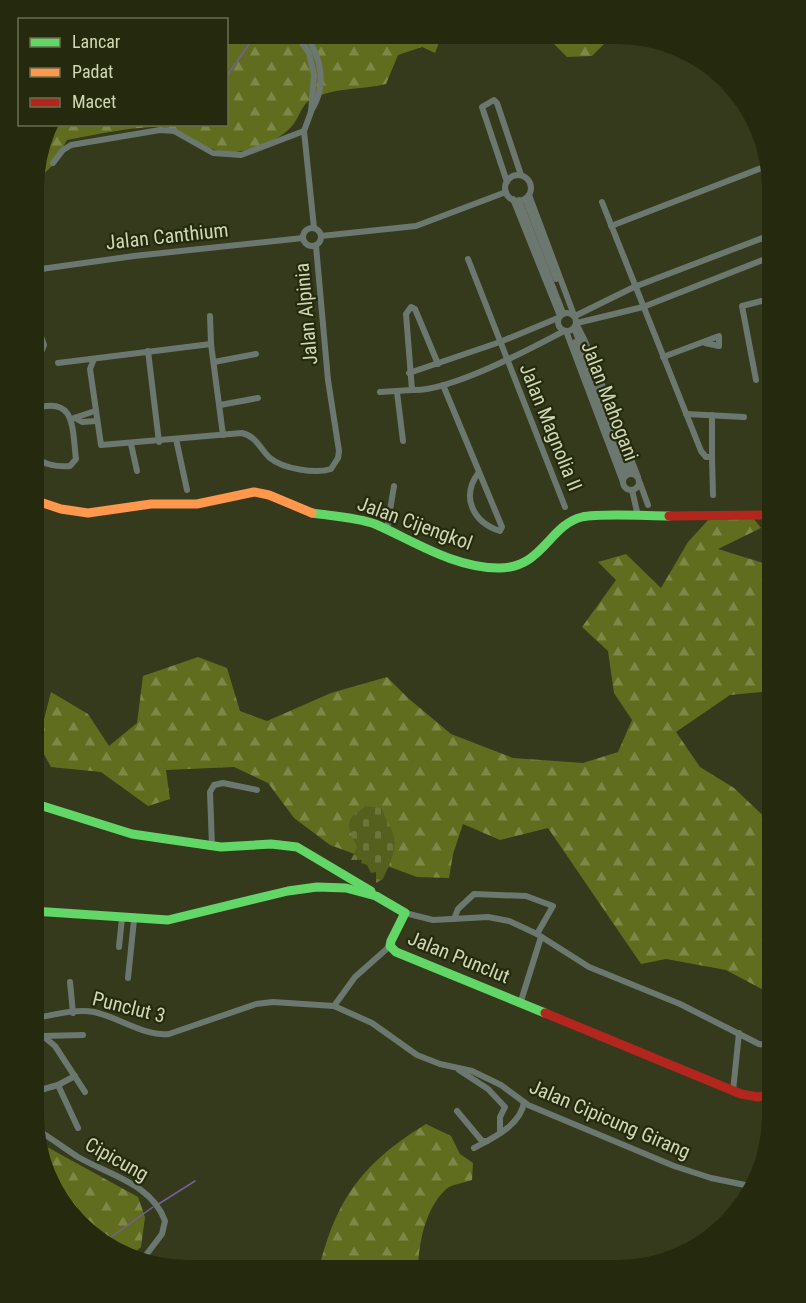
<svg xmlns="http://www.w3.org/2000/svg" width="806" height="1303" font-family="'Roboto Condensed',sans-serif">
	<style>
		.forest { fill: url(#forest-firs) }
		.cemetery { fill: url(#cemetery-stones) }
		.lines { fill: none; stroke-linecap: round; stroke-linejoin: round }
		.stream { stroke: #745e9c; stroke-width: 1.5 }
		.street { stroke: #6c7770; stroke-width: 6 }
		.fast { stroke: #63d668; stroke-width: 9 }
		.slow { stroke: #ff974d; stroke-width: 9 }
		.jam { stroke: #b3261e; stroke-width: 9 }
		.labels { text-anchor: middle; dominant-baseline: central; stroke-width: 4.5; stroke-linejoin: round; paint-order: stroke }
		.street-label { font-size: 20px; fill: #cfd7b5; stroke: #252a0e }
	</style>
	<defs>
		<pattern id="forest-firs" width="22" height="20" patternUnits="userSpaceOnUse" patternTransform="scale(1.5)"><rect width="22" height="20" fill="#606d1f"/><path d="M5 1l3.5 6h-7zM16 11l3.5 6h-7z" fill="#7d8847"/></pattern>
		<pattern id="cemetery-stones" width="16" height="16" patternUnits="userSpaceOnUse" patternTransform="scale(1.5)"><rect width="16" height="16" fill="#55601e"/><path d="M2 7V4a2 2 0 0 1 4 0v3zM10 15v-3a2 2 0 0 1 4 0v3z" fill="#6c763c"/></pattern>
	</defs>
	<rect width="100%" height="100%" fill="#353a1d"/>
	<!-- forest -->
	<g class="forest">
		<path d="M 227,33 L 442,35 L 435,53 L 422,47 L 398,55 L 386,84 C 362,90 333,87 310,100 C 302,104 299,118 292,126 C 280,140 254,150 235,152 C 210,155 193,136 172,129 C 152,122 90,136 67,140 L 52,166 L 34,183 L 34,168 L 47,125 L 226,124 Z"/>
		<polygon points="560,35 612,36 592,56 567,57 553,43"/>
		<polygon points="710,518 754,519 761,528 718,549 773,566 773,691 730,695 676,732 700,767 734,788 773,825 773,995 726,970 666,959 641,964 548,828 500,840 463,824 453,854 449,878 417,877 330,845 294,818 268,783 234,767 166,770 170,799 148,806 101,772 51,767 38,743 51,692 88,714 109,746 137,723 143,676 198,657 227,668 240,711 267,721 331,693 387,677 408,698 451,734 513,758 583,763 618,752 632,720 614,693 608,651 582,627 616,580 598,562 626,554 661,588 688,542"/>
		<path d="M 426,1124 L 451,1136 L 460,1154 L 473,1163 L 472,1180 C 464,1183 451,1184 445,1190 C 425,1210 419,1242 418,1269 L 319,1269 C 337,1197 363,1163 426,1124 Z"/>
		<polygon points="38,1142 138,1197 145,1217 141,1247 133,1254 93,1238 45,1174"/>
	</g>
	<!-- cemetery -->
	<path class="cemetery" d="M 365,806 L 382,808 C 384,817 389,823 392,831 C 400,848 388,867 383,879 L 376,883 L 376,872 L 371,873 L 367,865 L 361,863 L 362,860 L 351,860 L 357,847 C 352,835 342,823 357,812 C 360,810 363,809 365,806 Z"/>
	<g class="lines">
		<!-- stream -->
		<g class="stream">
			<polyline points="347,34 350,40 364,39 367,34"/>
			<polyline points="226,77 257,33"/>
			<polyline points="157,1205 195,1181"/>
			<polyline points="104,1242 153,1207"/>
		</g>
		<!-- street -->
		<g class="street">
			<polyline points="296,34 309,53 314,75 311,112 304,131 314,228"/>
			<path d="M 305,34 C 322,58 327,86 311,111"/>
			<polyline points="53,163 63,150 71,145 160,130 174,131 213,153 241,155 304,131"/>
			<circle cx="518" cy="188" r="13"/>
			<polyline points="507,182 482,107 494,100 497,103 521,175"/>
			<polyline points="529,195 574,315"/>
			<polyline points="513,199 560,316"/>
			<polyline points="525,199 556,279"/>
			<polyline points="519,200 563,313"/>
			<polyline points="602,202 701,451 706,457 712,457 713,495"/>
			<polyline points="611,226 769,165"/>
			<circle cx="312" cy="237" r="9"/>
			<polyline points="321,236 416,226 506,192"/>
			<polyline points="468,259 565,507"/>
			<polyline points="34,270 134,256 303,238"/>
			<circle cx="567" cy="322" r="9"/>
			<polyline points="210,316 211,344 223,435"/>
			<polyline points="575,316 634,287 773,234"/>
			<polyline points="577,323 643,307 773,256"/>
			<polyline points="577,325 585,341 638,477"/>
			<polyline points="574,328 631,473"/>
			<polyline points="566,331 623,482"/>
			<polyline points="575,342 626,475"/>
			<polyline points="148,351 159,442"/>
			<polyline points="34,354 41,352 44,345 34,317"/>
			<polyline points="663,357 719,336 719,346 705,343"/>
			<path d="M 94,359 L 90,369 L 101,445 L 242,433 C 256,436 261,450 270,458 C 283,469 316,474 331,469 L 338,458 L 339,451 L 328,380 L 316,246"/>
			<polyline points="214,362 256,354"/>
			<polyline points="58,363 211,344"/>
			<path d="M 438,364 L 415,309 L 411,307 L 406,314 L 412,390 C 449,392 530,349 564,331"/>
			<polyline points="409,373 500,342 558,318"/>
			<polyline points="756,380 742,306 773,298"/>
			<path d="M 443,385 L 502,527 L 500,531 C 473,522 460,497 479,472"/>
			<polyline points="380,392 412,390"/>
			<polyline points="397,392 403,441"/>
			<polyline points="220,405 258,398"/>
			<polyline points="686,414 744,417"/>
			<polyline points="75,418 82,422 96,421"/>
			<polyline points="71,419 95,411"/>
			<polyline points="176,439 187,490"/>
			<polyline points="131,444 137,471"/>
			<path d="M 34,457 C 46,465 56,467 70,466 L 76,459 C 72,428 76,395 34,409"/>
			<polyline points="712,457 712,415"/>
			<circle cx="631" cy="482" r="8"/>
			<polyline points="640,483 648,505"/>
			<polyline points="632,490 638,516"/>
			<polyline points="771,515 768,452 773,449"/>
			<polyline points="387,529 394,486"/>
			<polyline points="212,846 210,792 214,785 223,783 257,790"/>
			<polyline points="405,913 433,920 488,917 509,921 537,934 589,967 680,1004 759,1044 773,1046"/>
			<polyline points="454,919 458,909 474,894 526,896 553,906 537,934"/>
			<polyline points="119,947 122,918"/>
			<polyline points="128,978 134,920"/>
			<polyline points="70,982 73,1013"/>
			<polyline points="521,1001 541,937"/>
			<polyline points="334,1006 355,977 390,946"/>
			<path d="M 33,1018 C 52,1016 75,1008 94,1012 C 118,1017 146,1037 169,1034 L 256,1004 L 273,1002 L 334,1006 L 372,1023 L 417,1055 L 440,1064 L 472,1071 L 501,1085 L 528,1105 L 674,1166 L 711,1178 L 750,1186"/>
			<polyline points="33,1032 43,1036 83,1035"/>
			<polyline points="43,1036 55,1046 85,1092"/>
			<polyline points="459,1070 488,1089 505,1107 500,1117 500,1131"/>
			<polyline points="58,1085 78,1128"/>
			<polyline points="733,1091 739,1033"/>
			<polyline points="33,1092 58,1085 75,1076"/>
			<polyline points="457,1111 482,1141 487,1141"/>
			<path d="M 36,1129 C 51,1138 64,1148 78,1157 C 109,1175 152,1184 165,1221 L 162,1234 L 143,1259"/>
			<path d="M 474,1148 C 493,1138 521,1125 524,1102"/>
		</g>
		<!-- fast -->
		<g class="fast">
			<path d="M 312,513 C 332,516 356,517 375,524 C 414,541 454,568 499,568 C 543,568 549,525 582,517 C 600,513 647,516 669,516"/>
			<polyline points="33,803 132,834 221,847 271,844 297,847 371,891"/>
			<polyline points="33,911 168,920 288,891 317,887 346,888 376,896 405,913 391,941 390,946 396,952 545,1013"/>
		</g>
		<!-- slow -->
		<polyline class="slow" points="34,500 61,509 88,513 151,504 197,504 254,492 269,495 312,513"/>
		<!-- jam -->
		<g class="jam">
			<polyline points="669,516 773,515"/>
			<polyline points="545,1013 741,1094 758,1097 773,1094"/>
		</g>
	</g>
	<g class="labels">
		<!-- street labels -->
		<g class="street-label">
			<text transform="translate(167 236) rotate(-6)">Jalan Canthium</text>
			<text transform="translate(306 314) rotate(-95)">Jalan Alpinia</text>
			<text transform="translate(610 401) rotate(69)">Jalan Mahogani</text>
			<text transform="translate(551 427) rotate(68)">Jalan Magnolia II</text>
			<text transform="translate(415 523) rotate(20)">Jalan Cijengkol</text>
			<text transform="translate(459 957) rotate(22)">Jalan Punclut</text>
			<text transform="translate(129 1007) rotate(14)">Punclut 3</text>
			<text transform="translate(610 1119) rotate(23)">Jalan Cipicung Girang</text>
			<text transform="translate(117 1159) rotate(29)">Cipicung</text>
		</g>
	</g>
	<!-- crop -->
	<path d="M0 0H806V1303H0ZM188 44H618A144 144 0 0 1 762 188V1116A144 144 0 0 1 618 1260H188A144 144 0 0 1 44 1116V188A144 144 0 0 1 188 44Z" fill="#252a0e" fill-rule="evenodd"/>
	<!-- legend -->
	<rect x="18" y="18" width="210" height="108" fill="#252a0e" stroke="#696f51" stroke-width="1.5"/>
	<rect x="30" y="38" width="30" height="9" fill="#63d668" stroke="#696f51" stroke-width="1.5"/>
	<text x="72" y="48" font-size="18" fill="#cfd7b5">Lancar</text>
	<rect x="30" y="68" width="30" height="9" fill="#ff974d" stroke="#696f51" stroke-width="1.5"/>
	<text x="72" y="78" font-size="18" fill="#cfd7b5">Padat</text>
	<rect x="30" y="98" width="30" height="9" fill="#b3261e" stroke="#696f51" stroke-width="1.5"/>
	<text x="72" y="108" font-size="18" fill="#cfd7b5">Macet</text>
</svg>
